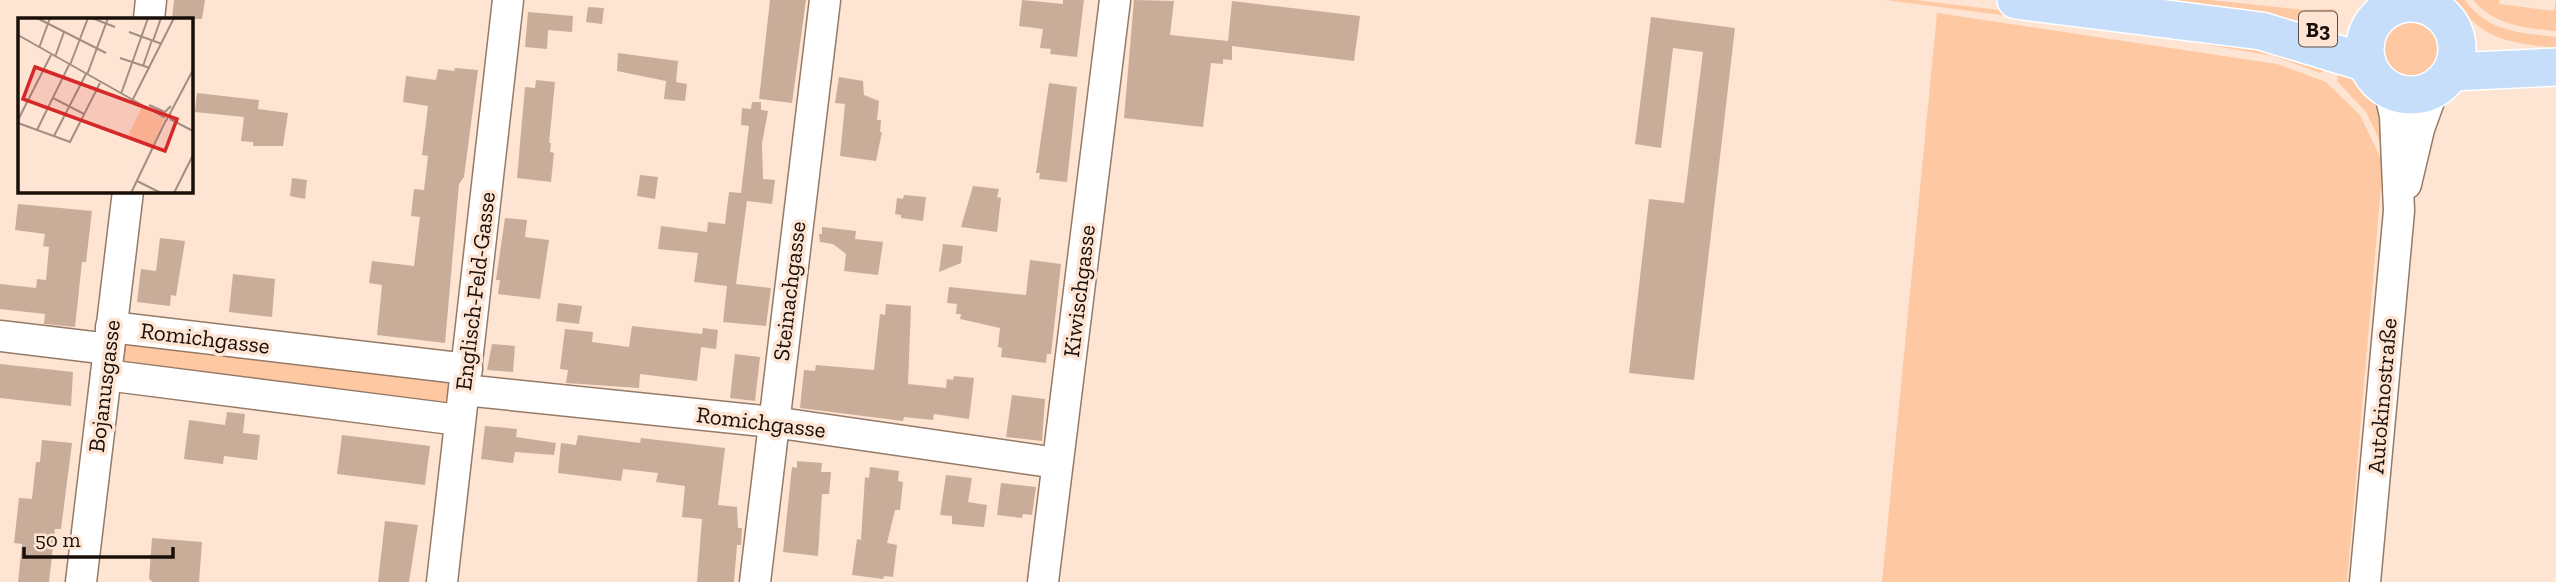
<svg xmlns="http://www.w3.org/2000/svg" width="2556" height="582" font-family="'Zilla Slab',serif">
	<style>
		.green { fill: #fec8a3 }
		.building { fill: #caad99 }
		.lines { fill: none; stroke-linecap: round; stroke-linejoin: round }
		.minor-casing { stroke: #957a66; stroke-width: 33 }
		.major-casing { stroke: #fff; stroke-width: 40 }
		.minor { stroke: #fff; stroke-width: 30 }
		.major { stroke: #c7defb; stroke-width: 37 }
		.labels { text-anchor: middle; dominant-baseline: central; stroke-width: 7; stroke-linejoin: round; paint-order: stroke }
		.shield { fill: #fde4d3; stroke: #5d4f45; stroke-width: 2 }
		.shield-label { font-size: 21px; font-weight: bold; fill: #190f08 }
		.street-label { font-size: 23px; fill: #190f08; stroke: #fde4d3 }
		.inset-road { fill: none; stroke: #a28f82; stroke-width: 2 }
		.view { fill: #d62828; fill-opacity: 0.15; stroke: #d62828; stroke-width: 3.5 }
		.inset-edge { fill: none; stroke: #190f08; stroke-width: 3.5 }
	</style>
	<rect width="100%" height="100%" fill="#fde4d3"/>
	<!-- green -->
	<g class="green">
		<polygon points="1886,0 1915,0 2217,36 2328,69 2320,73 2274,56 2146,34"/>
		<polygon points="2120,0 2210,0 2305,10 2335,9 2339,17 2296,20"/>
		<path d="M 2454,0 L 2465,0 C 2487,32 2521,33 2556,37 L 2556,48 C 2510,43 2482,40 2454,0 Z"/>
		<path d="M 2473,0 L 2499,0 L 2499,4 L 2554,11 L 2556,0 L 2556,31 C 2525,28 2494,25 2473,0 Z"/>
		<circle cx="2413" cy="48" r="36"/>
		<polygon points="1937,13 2277,64 2326,82 2360,115 2383,163 2347,582 1882,582"/>
		<path d="M 2339,63 C 2379,84 2379,108 2384,149 L 2366,112 L 2337,81 Z"/>
		<polygon points="119,343 451,378 452,409 131,371 119,354"/>
	</g>
	<!-- building -->
	<g class="building">
		<polygon points="174,0 205,0 202,19 172,19"/>
		<polygon points="770,0 806,0 792,103 759,99"/>
		<polygon points="1022,0 1063,4 1063,0 1084,0 1077,57 1050,54 1051,49 1040,48 1043,29 1019,26"/>
		<polygon points="1134,0 1174,1 1170,35 1228,41 1232,1 1360,16 1354,61 1232,46 1232,60 1223,59 1223,64 1211,63 1203,127 1124,118"/>
		<polygon points="588,7 604,8 602,24 586,22"/>
		<polygon points="528,12 573,16 572,32 548,30 547,49 525,47"/>
		<polygon points="1651,17 1735,28 1694,380 1629,373 1649,199 1684,203 1703,52 1673,48 1661,148 1635,144"/>
		<polygon points="618,53 678,61 676,82 687,84 685,101 664,99 666,81 617,71"/>
		<polygon points="455,68 478,70 464,177 459,184 445,343 377,335 382,285 369,283 372,261 414,266 420,217 411,216 414,189 424,190 428,156 422,155 428,106 403,102 406,76 436,80 438,69 454,71"/>
		<polygon points="839,77 863,81 864,95 879,101 877,120 881,120 880,132 882,132 876,161 840,156 845,104 835,103"/>
		<polygon points="536,80 555,82 549,143 551,143 550,152 554,153 551,182 517,178 525,87 535,88"/>
		<polygon points="1049,83 1077,87 1067,182 1039,179 1040,173 1036,173"/>
		<polygon points="197,93 259,100 258,109 288,113 283,146 253,146 253,142 241,141 244,117 195,112"/>
		<polygon points="752,102 761,102 761,110 768,111 762,144 763,179 775,180 772,204 747,201 736,284 771,288 766,326 723,322 727,286 694,282 698,253 658,249 661,226 707,232 708,222 725,224 729,192 741,193 749,126 741,125 742,108 751,109"/>
		<polygon points="640,175 658,177 655,199 637,196"/>
		<polygon points="292,178 307,180 305,199 290,196"/>
		<polygon points="973,186 999,189 997,197 1001,198 997,232 961,227"/>
		<polygon points="904,195 926,197 923,221 901,218 901,215 895,214 897,198 903,199"/>
		<polygon points="18,204 92,211 86,262 82,262 75,327 44,324 45,314 0,309 0,284 36,288 37,279 46,280 49,247 43,246 45,234 15,230"/>
		<polygon points="505,218 527,220 525,237 549,240 540,299 498,294 500,280 496,280"/>
		<polygon points="822,227 856,231 855,239 883,242 878,275 844,271 846,254 833,244 820,242 819,234 822,234"/>
		<polygon points="160,238 185,241 176,296 171,295 170,306 137,302 141,269 156,271"/>
		<polygon points="943,244 963,246 961,263 939,272"/>
		<polygon points="1030,260 1061,264 1051,354 1047,354 1046,363 1001,357 1002,348 998,347 1000,328 960,319 961,314 956,314 957,304 947,303 949,287 1026,295"/>
		<polygon points="233,274 275,279 272,317 229,312"/>
		<polygon points="558,303 582,306 579,324 556,321"/>
		<polygon points="886,304 911,306 908,384 946,388 947,379 953,380 954,376 974,378 969,419 934,414 933,420 904,417 903,421 800,408 804,370 815,371 816,365 874,370 880,314 885,315"/>
		<polygon points="632,326 702,334 703,328 718,330 716,349 701,347 697,381 640,374 639,388 566,383 568,370 560,369 565,329 593,332 592,342 629,347"/>
		<polygon points="492,344 515,346 513,372 487,370"/>
		<polygon points="735,354 760,357 755,401 730,398"/>
		<polygon points="0,364 73,372 71,406 0,398"/>
		<polygon points="1012,395 1045,399 1042,441 1006,437"/>
		<polygon points="227,412 245,414 243,433 260,435 257,460 224,456 223,464 184,459 189,420 225,425"/>
		<polygon points="485,426 517,429 516,437 556,443 554,455 515,452 513,463 481,459"/>
		<polygon points="342,435 430,446 425,485 337,474"/>
		<polygon points="578,435 640,443 641,438 725,448 718,505 737,507 738,528 742,528 741,545 737,545 734,582 697,582 702,519 682,517 685,486 656,482 658,473 623,469 621,481 558,473 561,443 576,445"/>
		<polygon points="42,440 72,443 61,529 55,529 49,582 18,582 22,544 14,543 19,498 32,499 36,462 40,462"/>
		<polygon points="797,461 822,463 821,472 831,472 829,494 822,494 818,556 783,552 792,467 797,468"/>
		<polygon points="870,467 899,471 898,481 903,482 900,510 895,510 887,543 897,545 893,577 884,576 883,579 852,575 857,539 861,540 865,477 869,478"/>
		<polygon points="946,475 972,478 968,502 987,505 984,527 952,524 952,516 940,515"/>
		<polygon points="1001,483 1036,487 1032,515 1023,514 1022,518 997,515"/>
		<polygon points="385,521 418,525 409,582 378,582"/>
		<polygon points="152,538 202,542 199,582 153,582 149,579"/>
	</g>
	<g class="lines">
		<!-- minor casing -->
		<g class="minor-casing">
			<g id="minor">
				<polyline points="149,19 151,0"/>
				<polyline points="2406,184 2419,129 2433,90"/>
				<polyline points="111,327 467,369"/>
				<polyline points="0,336 109,349"/>
				<polyline points="106,375 459,420"/>
				<polyline points="464,390 773,422 1057,463"/>
				<polyline points="81,582 128,191"/>
				<polyline points="442,582 508,0"/>
				<polyline points="755,582 825,0"/>
				<polyline points="1043,582 1115,0"/>
				<polyline points="2365,582 2399,211 2395,116 2389,89"/>
			</g>
		</g>
		<!-- major casing -->
		<g class="major-casing">
			<g id="major">
				<polyline points="2016,0 2261,31 2367,63"/>
				<circle cx="2411" cy="49" r="46"/>
				<polyline points="2452,72 2556,67"/>
			</g>
		</g>
		<!-- minor -->
		<use href="#minor" class="minor"/>
		<!-- major -->
		<use href="#major" class="major"/>
	</g>
	<g class="labels">
		<!-- shield labels -->
		<rect class="shield" x="2299" y="11.5" width="38" height="35" rx="5"/>
		<g class="shield-label">
			<text x="2318" y="29">B3</text>
		</g>
		<!-- street labels -->
		<g class="street-label">
			<text transform="translate(475 291) rotate(-83)">Englisch-Feld-Gasse</text>
			<text transform="translate(789 291) rotate(-83)">Steinachgasse</text>
			<text transform="translate(1079 291) rotate(-83)">Kiwischgasse</text>
			<text transform="translate(205 338) rotate(7)">Romichgasse</text>
			<text transform="translate(104 386) rotate(-83)">Bojanusgasse</text>
			<text transform="translate(2382 396) rotate(-85)">Autokinostraße</text>
			<text transform="translate(761 422) rotate(7)">Romichgasse</text>
		</g>
	</g>
	<!-- overview -->
	<g transform="translate(18 18)">
		<rect width="175" height="175" fill="#fde4d3"/>
		<path d="M 124,89 L 146,101 L 134,131 L 109,120 Z" fill="#fec8a3"/>
		<path class="inset-road" d="M 19,0 L 88,35M 74,0 L 97,9M 111,14 L 144,26M 0,17 L 147,100M 135,23 L 143,0M 21,30 L 32,0M 37,39 L 46,14M 102,40 L 132,50M 52,47 L 70,0M 125,48 L 134,22M 69,57 L 90,0M 103,76 L 130,0M 35,80 L 66,96M 114,83 L 156,0M 131,87 L 147,94 L 153,88M 153,94 L 148,103 L 175,52M 152,101 L 175,113M 0,102 L 33,37M 0,105 L 52,124 L 82,65M 19,112 L 51,47M 36,118 L 68,56M 119,163 L 143,175M 113,175 L 148,102M 156,175 L 175,137"/>
		<path class="view" d="M 17,49 L 159,101 L 147,133 L 5,81 Z"/>
		<rect width="175" height="175" class="inset-edge"/>
	</g>
	<!-- scale -->
	<path d="M24 547v10h149v-10" fill="none" stroke="#190f08" stroke-width="3.5"/>
	<text x="35" y="547" font-size="21" fill="#190f08" stroke="#fde4d3" stroke-width="5" paint-order="stroke">50 m</text>
</svg>
